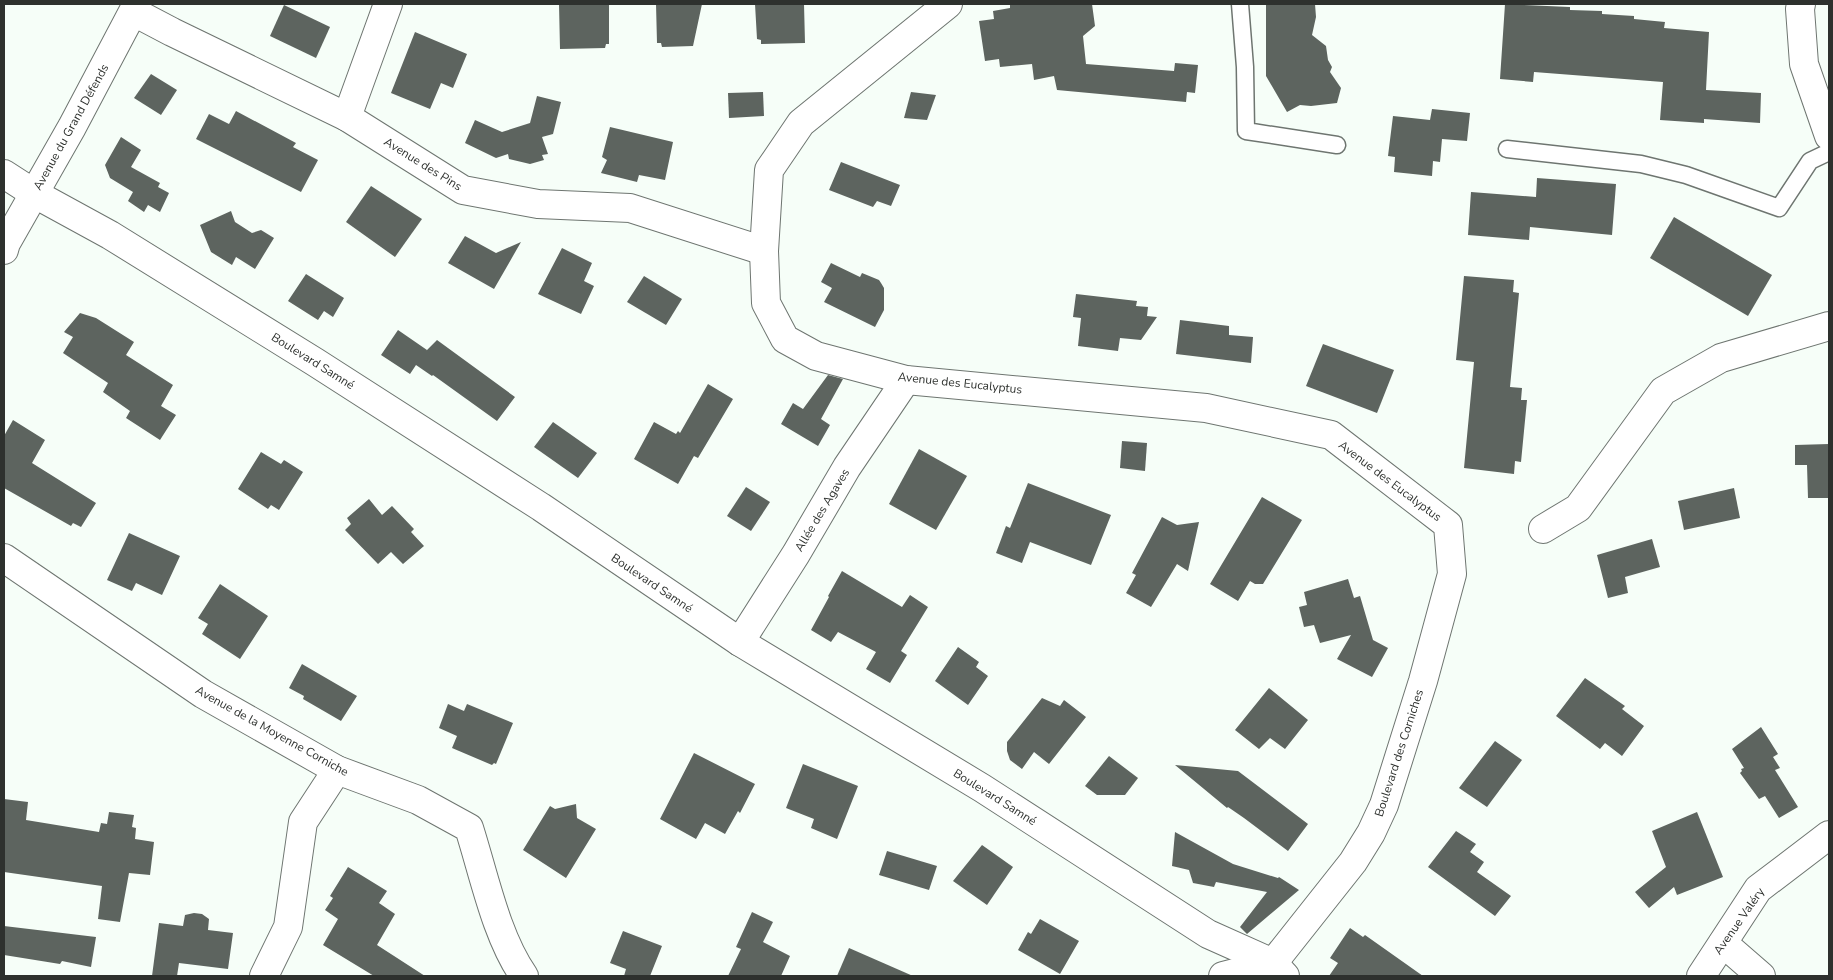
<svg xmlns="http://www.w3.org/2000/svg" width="1833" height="980" font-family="'Nunito Sans',sans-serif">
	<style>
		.building { fill: #5d645f }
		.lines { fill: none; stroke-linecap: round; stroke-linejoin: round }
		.service-casing { stroke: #6e7570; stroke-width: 19 }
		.minor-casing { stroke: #6e7570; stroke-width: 30 }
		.tertiary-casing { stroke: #6e7570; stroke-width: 30 }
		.service { stroke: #fff; stroke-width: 16 }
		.minor { stroke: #fff; stroke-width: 28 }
		.tertiary { stroke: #fff; stroke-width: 28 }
		.labels { text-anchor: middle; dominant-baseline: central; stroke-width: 5; stroke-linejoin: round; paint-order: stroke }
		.street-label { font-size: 12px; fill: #2e312e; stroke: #fff }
	</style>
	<rect width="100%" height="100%" fill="#f6fef8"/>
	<!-- building -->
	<g class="building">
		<polygon points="559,4 609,4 609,44 606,44 605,48 560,49"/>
		<polygon points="656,4 702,4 693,46 662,47 661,43 657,43"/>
		<polygon points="755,4 804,4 805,43 761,44 761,40 757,39"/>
		<polygon points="1010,4 1092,4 1095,26 1083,36 1086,64 1174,71 1175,63 1198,65 1195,93 1187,92 1186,102 1057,90 1054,76 1034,80 1032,64 1000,67 999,59 985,61 979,21 994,19 993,11 1010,8"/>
		<polygon points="1266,4 1315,4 1316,17 1312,35 1326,46 1328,60 1332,67 1330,72 1341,88 1337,103 1311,106 1300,105 1287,112 1266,76"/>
		<polygon points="1505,4 1570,7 1570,10 1602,11 1602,14 1634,16 1634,19 1665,22 1664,28 1709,32 1706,90 1761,93 1760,123 1704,119 1704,123 1660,120 1663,82 1534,72 1533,82 1500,79"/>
		<polygon points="284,5 330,27 316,58 270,36"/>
		<polygon points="415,32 467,54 453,88 441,83 430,109 391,93"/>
		<polygon points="151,74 177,90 161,115 134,98"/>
		<polygon points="763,92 764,116 729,118 728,93"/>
		<polygon points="911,92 936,95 927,120 904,118"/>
		<polygon points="537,96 561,102 553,134 542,137 548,154 542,155 544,160 530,164 509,159 508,154 496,158 465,143 475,120 502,132 530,123"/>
		<polygon points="1432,109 1470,113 1467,141 1442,139 1440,162 1433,161 1432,176 1394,172 1395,157 1388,156 1393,116 1430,120"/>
		<polygon points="236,111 296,143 293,147 318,160 301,192 196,139 209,114 229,124"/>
		<polygon points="610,127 673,142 665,180 639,175 637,182 601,173 607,160 602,157"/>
		<polygon points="121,137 141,150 131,167 160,183 158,187 169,193 160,212 148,205 144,212 128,201 133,192 110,178 105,165"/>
		<polygon points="841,162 900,185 891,206 877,201 873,207 829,190"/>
		<polygon points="1537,178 1616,184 1612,235 1530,227 1529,240 1468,235 1471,192 1536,197"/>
		<polygon points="371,186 422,219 395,257 346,222"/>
		<polygon points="231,211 235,222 252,233 261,230 274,238 255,269 236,257 232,265 211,252 200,225"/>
		<polygon points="1674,217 1772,275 1748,316 1650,258"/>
		<polygon points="465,236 496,253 521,242 494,289 448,263"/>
		<polygon points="562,248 592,263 584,281 594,286 581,314 538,294"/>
		<polygon points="831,263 860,277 862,273 879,280 881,283 884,288 884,310 875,327 824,302 832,288 821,282"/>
		<polygon points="306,274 344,298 333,317 324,311 318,320 288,301"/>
		<polygon points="644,276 682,299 666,325 627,302"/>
		<polygon points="1464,276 1514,280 1513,292 1519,293 1510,387 1522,388 1521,400 1527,400 1521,462 1515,461 1514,474 1464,468 1474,362 1456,360"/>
		<polygon points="1076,294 1137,301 1136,306 1148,307 1147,316 1157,317 1141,340 1120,338 1118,351 1078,346 1081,318 1073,317"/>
		<polygon points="80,313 96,318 134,342 126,355 173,385 161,406 176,415 160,440 126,418 130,411 103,392 108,383 63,353 73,337 64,332"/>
		<polygon points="1180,320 1229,326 1229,335 1253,337 1251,363 1176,354"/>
		<polygon points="398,330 427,350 424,353 437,340 515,397 497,421 433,375 432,376 416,365 410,374 381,355"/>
		<polygon points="1323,344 1394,370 1377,413 1306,386"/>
		<polygon points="828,375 843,379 821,419 830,425 818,446 781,424 793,403 803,409"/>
		<polygon points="708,384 733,399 698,458 694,456 678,484 634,459 654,422 676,434 678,431 680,433"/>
		<polygon points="13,420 45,440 32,463 96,503 81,527 73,523 71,526 4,488 4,436"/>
		<polygon points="553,422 597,453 578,478 534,447"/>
		<polygon points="1122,441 1147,443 1145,471 1120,468"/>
		<polygon points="1829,444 1829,498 1808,498 1807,465 1795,465 1795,445"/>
		<polygon points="919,449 967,476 936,530 889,504"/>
		<polygon points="261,452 281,464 284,460 303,472 279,510 271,505 268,509 238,489"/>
		<polygon points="1028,483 1111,515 1091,565 1030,542 1022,563 996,553 1006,526 1010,528"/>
		<polygon points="746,487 770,502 751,531 727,516"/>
		<polygon points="1734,488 1740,518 1684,530 1678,501"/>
		<polygon points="1262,497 1302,520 1263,584 1255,584 1250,581 1238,601 1210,584"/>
		<polygon points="369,499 382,515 392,506 414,529 411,532 424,546 403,564 391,552 378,564 345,530 351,524 347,518"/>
		<polygon points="1162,517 1177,525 1199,522 1188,571 1177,564 1151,607 1126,593 1136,575 1132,573"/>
		<polygon points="129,533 180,556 162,595 136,583 132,591 107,580"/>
		<polygon points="1652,539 1660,567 1625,577 1628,593 1608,598 1597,555"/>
		<polygon points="842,571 902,607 910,595 928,607 901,651 907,655 890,683 866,669 876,652 838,632 831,642 811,630 829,597 828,596"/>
		<polygon points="1348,579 1354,598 1360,596 1373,640 1388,648 1372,677 1337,659 1351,635 1320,643 1314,625 1304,627 1299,607 1307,605 1304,592"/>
		<polygon points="220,584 268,616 240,659 202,634 208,624 198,618"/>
		<polygon points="958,647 979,662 976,667 988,676 968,705 935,681"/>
		<polygon points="302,664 357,696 341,721 303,699 304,696 289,688"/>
		<polygon points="1585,678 1625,706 1622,709 1644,726 1622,756 1605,743 1600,749 1556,716"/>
		<polygon points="1269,688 1308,720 1285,749 1270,738 1259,749 1235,730"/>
		<polygon points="1042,698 1060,706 1064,700 1086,717 1049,764 1034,752 1022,769 1010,760 1007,751 1007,742"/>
		<polygon points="448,704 464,711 467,704 513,723 496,764 494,763 492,765 452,748 457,736 439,728"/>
		<polygon points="1761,727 1778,754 1773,757 1780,768 1775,770 1798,807 1779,818 1765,796 1759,799 1740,773 1742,771 1741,769 1744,768 1732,749"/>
		<polygon points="1495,741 1522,760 1487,807 1459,788"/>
		<polygon points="694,753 755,784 740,813 738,811 725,834 705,823 696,839 660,819"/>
		<polygon points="1109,756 1138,778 1125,795 1097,795 1085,786"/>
		<polygon points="803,764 858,786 837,839 811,828 814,819 786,808"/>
		<polygon points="1175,765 1238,771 1308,824 1288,851 1244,818 1228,807 1227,808"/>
		<polygon points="4,799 28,802 26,820 99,832 101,823 107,824 109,812 134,815 132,827 136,828 135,839 154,842 150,875 129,873 120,922 98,919 102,886 4,872"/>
		<polygon points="576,804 577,818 596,829 566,878 523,850 550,806 555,809"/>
		<polygon points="1697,812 1723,877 1677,895 1674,887 1649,908 1635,892 1666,867 1652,831"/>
		<polygon points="1456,831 1476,844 1470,852 1484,862 1477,872 1511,896 1495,916 1428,867"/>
		<polygon points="1175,832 1233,864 1278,878 1279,877 1299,890 1247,934 1240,927 1267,892 1216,882 1214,887 1193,883 1189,870 1172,866"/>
		<polygon points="982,845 1013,867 987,905 953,881"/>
		<polygon points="887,851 937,866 929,890 879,875"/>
		<polygon points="348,867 387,891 379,903 395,914 377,945 425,976 374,976 323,945 338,919 325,910 333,898 330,896"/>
		<polygon points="752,912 773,922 763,942 790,956 781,976 728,976 741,949 736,947"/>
		<polygon points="194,913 202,914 209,919 208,930 233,933 228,969 179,963 177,976 152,976 159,923 183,926 185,915"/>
		<polygon points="1040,919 1079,941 1060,974 1018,950 1028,932 1031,934"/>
		<polygon points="4,926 96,937 91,967 62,961 60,964 4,955"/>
		<polygon points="1350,928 1363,937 1365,935 1423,976 1329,976 1338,963 1330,958"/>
		<polygon points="623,931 662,946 650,976 624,976 626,969 610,963"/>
		<polygon points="849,948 913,976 837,976"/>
	</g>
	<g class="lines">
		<!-- service casing -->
		<g class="service-casing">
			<g id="service">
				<polyline points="1240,4 1245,67 1246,131 1337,145"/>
				<polyline points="1507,149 1641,164 1686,175 1779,208 1810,161 1829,152"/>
			</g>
		</g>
		<!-- minor casing -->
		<g class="minor-casing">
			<g id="minor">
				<polyline points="948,4 801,123 769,170 764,251 766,303 785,339 816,356 906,380 1206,408 1331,435 1448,525 1452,574 1423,681 1384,805 1371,833 1353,862 1273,963"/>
				<polyline points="134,12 172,32 347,117 463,190 538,204 630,208 764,251"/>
				<polyline points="347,117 388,4"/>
				<polyline points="4,174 35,194 110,235 315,362 541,507 740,642 982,788 1208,934 1273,963 1285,976"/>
				<polyline points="1543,529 1578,508 1663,391 1721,358 1829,326"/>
				<path d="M 4,558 L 203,694 L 337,770 L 418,800 L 469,828 C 484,875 496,936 524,976"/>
				<polyline points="740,642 796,554 847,467 906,380"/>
				<polyline points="1723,943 1761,976"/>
				<polyline points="264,976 288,927 303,822 337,770"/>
				<polyline points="1223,976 1273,963"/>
				<polyline points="1701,976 1758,889 1829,835"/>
			</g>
		</g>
		<!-- tertiary casing -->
		<g class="tertiary-casing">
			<g id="tertiary">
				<polyline points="1801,4 1800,9 1804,64 1829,136"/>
				<polyline points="4,250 6,243 72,127 137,4"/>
			</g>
		</g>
		<!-- service -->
		<use href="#service" class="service"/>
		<!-- minor -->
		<use href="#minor" class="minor"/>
		<!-- tertiary -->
		<use href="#tertiary" class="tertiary"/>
	</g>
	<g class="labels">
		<!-- street labels -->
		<g class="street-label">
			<text transform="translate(71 127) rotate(-61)">Avenue du Grand Défends</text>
			<text transform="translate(423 164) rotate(32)">Avenue des Pins</text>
			<text transform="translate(313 361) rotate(32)">Boulevard Samné</text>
			<text transform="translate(960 383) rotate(6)">Avenue des Eucalyptus</text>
			<text transform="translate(1390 481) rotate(37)">Avenue des Eucalyptus</text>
			<text transform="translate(822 510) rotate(-59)">Allée des Agaves</text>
			<text transform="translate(652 583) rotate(34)">Boulevard Samné</text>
			<text transform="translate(272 731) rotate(29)">Avenue de la Moyenne Corniche</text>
			<text transform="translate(1399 753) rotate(-72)">Boulevard des Corniches</text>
			<text transform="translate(995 797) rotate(32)">Boulevard Samné</text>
			<text transform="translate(1739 921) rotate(-55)">Avenue Valéry</text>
		</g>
	</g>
	<!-- border -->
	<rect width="1833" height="980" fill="none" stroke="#2e312e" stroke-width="10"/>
</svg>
